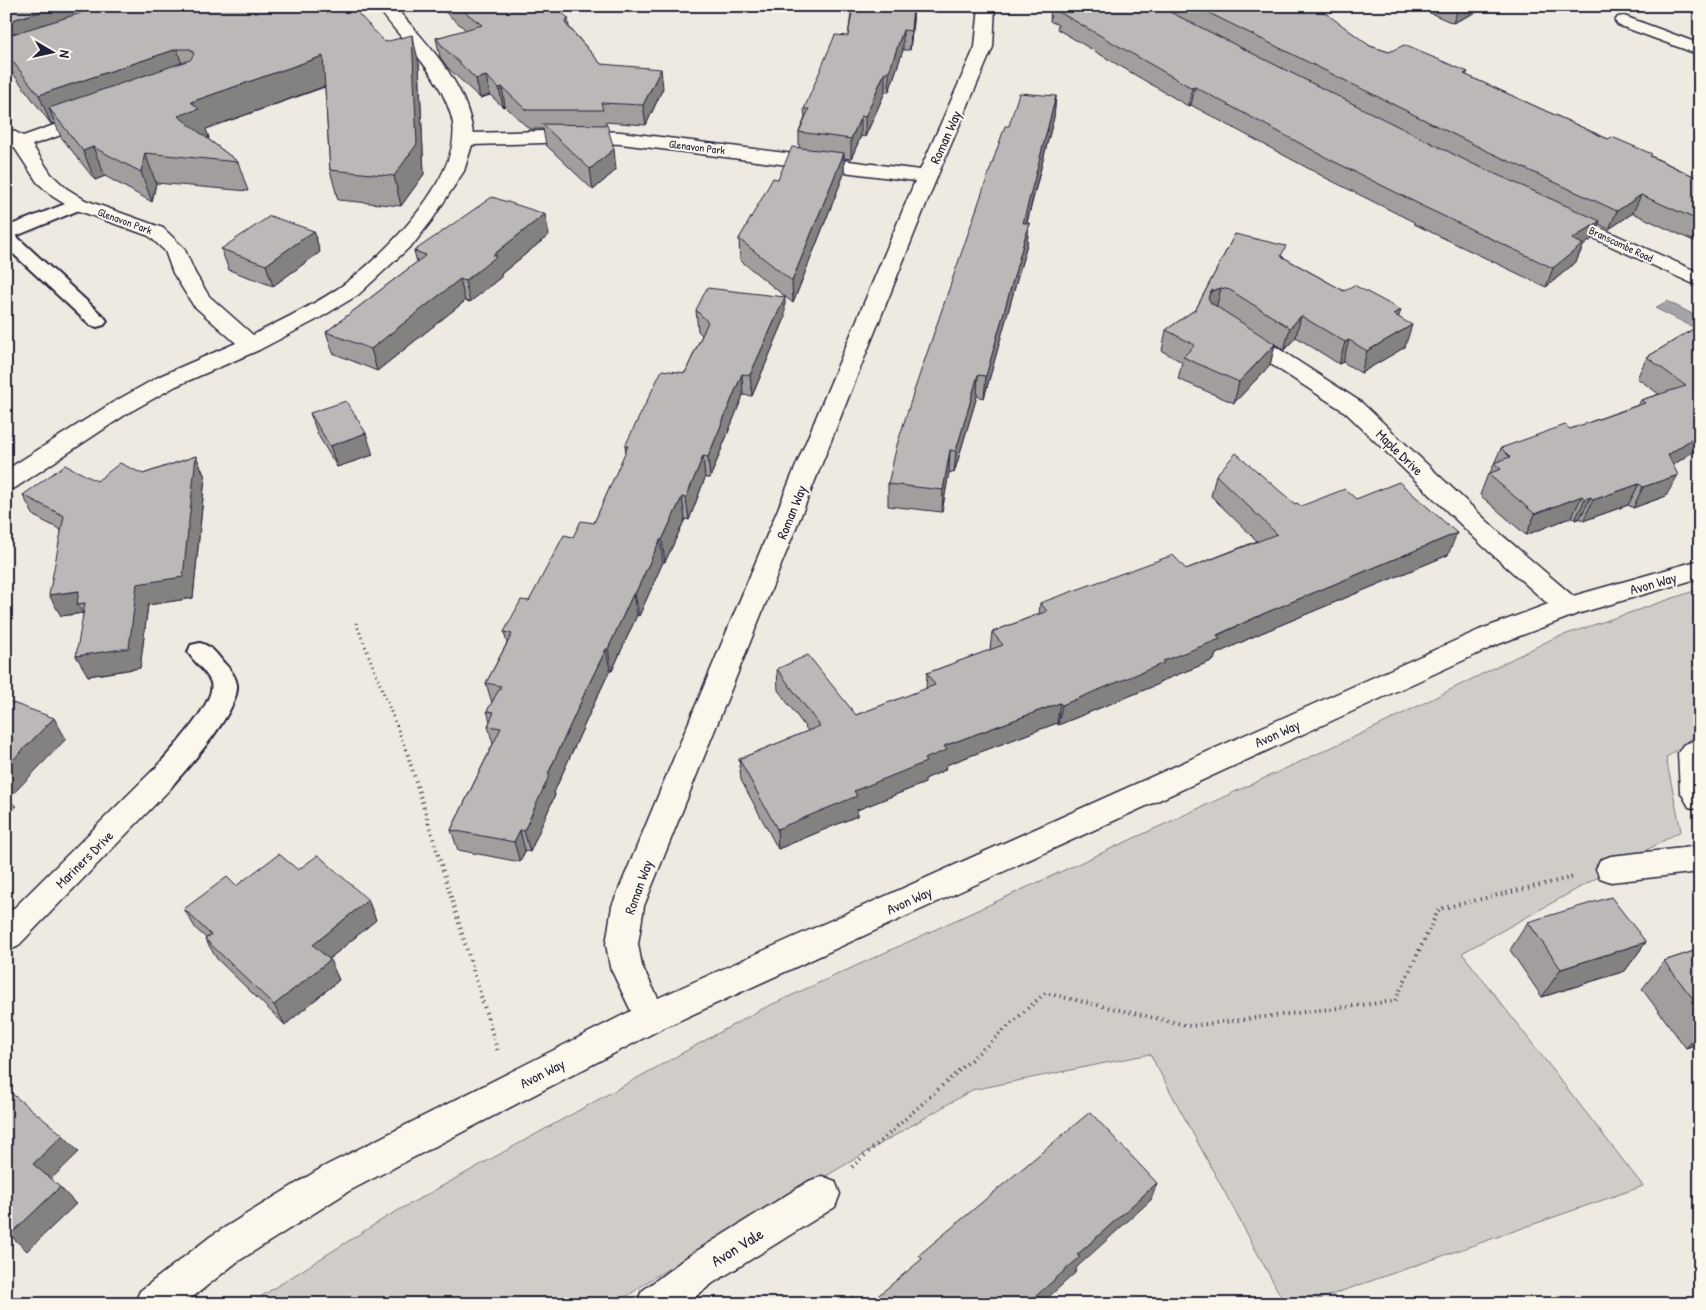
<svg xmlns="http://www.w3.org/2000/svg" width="1706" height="1310" font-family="'Patrick Hand',sans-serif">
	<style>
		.green { fill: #d0cdc9; stroke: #797882 }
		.water { fill: #a6a3a7; stroke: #716f7c }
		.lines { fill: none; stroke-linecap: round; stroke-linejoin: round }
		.lane-casing { stroke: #22223b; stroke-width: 4 }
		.street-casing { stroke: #22223b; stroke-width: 3 }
		.path-far1 { stroke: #22223b; stroke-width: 3; stroke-dasharray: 1 4; stroke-linecap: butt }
		.path { stroke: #22223b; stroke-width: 4; stroke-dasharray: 1 4.5; stroke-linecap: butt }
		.lane { fill: #fbf7ec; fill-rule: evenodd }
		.street { fill: #fbf7ec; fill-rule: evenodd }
		.wall { fill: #a29e9e; stroke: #22223b }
		.shaded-wall { fill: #848181; stroke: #22223b }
		.building { fill: #bcb8b8; stroke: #22223b }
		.labels { text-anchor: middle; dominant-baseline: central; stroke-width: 4; stroke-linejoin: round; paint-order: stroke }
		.far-street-label { font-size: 11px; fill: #22223b; stroke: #fbf7ec }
		.street-label { font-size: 14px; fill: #22223b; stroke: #fbf7ec }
		.near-street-label { font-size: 16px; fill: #22223b; stroke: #fbf7ec }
	</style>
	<rect width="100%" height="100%" fill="#eeeae2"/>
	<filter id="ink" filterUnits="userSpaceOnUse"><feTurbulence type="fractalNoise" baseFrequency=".02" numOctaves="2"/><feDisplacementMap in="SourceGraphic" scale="10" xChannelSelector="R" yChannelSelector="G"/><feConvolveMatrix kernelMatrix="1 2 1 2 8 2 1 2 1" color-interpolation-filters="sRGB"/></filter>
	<g filter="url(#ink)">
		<!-- green -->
		<polygon class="green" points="1700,589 1700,732 1666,758 1681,831 1462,953 1643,1186 1305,1304 1285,1304 1150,1054 972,1090 653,1278 616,1304 249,1304 388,1216 760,1010 1378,726 1552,639"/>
		<!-- water -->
		<polygon class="water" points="1667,301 1700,318 1700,327 1691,326 1655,308"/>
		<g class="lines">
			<!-- lane casing -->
			<g class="lane-casing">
				<g id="lane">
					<polygon points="78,199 84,200 87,204 84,208 16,236 104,317 107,321 104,325 97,327 90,325 6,247 6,227"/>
					<path d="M 200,643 C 211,646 216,653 223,662 C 229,668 236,676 237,685 C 239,712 188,767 170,788 L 161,791 L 152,788 L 148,780 L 152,772 C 165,757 217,703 211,683 C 209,674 193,661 188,652 L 191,645 Z"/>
				</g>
			</g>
			<!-- street casing -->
			<g class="street-casing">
				<g id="street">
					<path d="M 377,6 L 394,6 C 427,44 466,81 473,133 L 576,130 L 621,132 L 920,170 L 975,47 L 979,6 L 995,6 L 993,47 L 937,177 L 644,906 L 638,944 L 642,966 L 658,998 L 1479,630 L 1548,604 L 1485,548 L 1345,412 L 1232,339 L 1229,334 L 1232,329 L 1240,327 L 1248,329 L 1361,402 L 1503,536 L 1573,596 L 1700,560 L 1700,578 L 1577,614 L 1499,644 L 663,1028 L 349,1191 L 237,1262 L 184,1304 L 134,1304 L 140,1291 L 211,1236 L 323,1167 L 631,1011 L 610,967 L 606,944 L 612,906 L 915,181 L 621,144 L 576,142 L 472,145 L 464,171 L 432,220 L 415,242 L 358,295 L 318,319 L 259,350 L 176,386 L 128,413 L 15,488 L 6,490 L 6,470 L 112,403 L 160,376 L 236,343 L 193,305 L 173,273 L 165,251 L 149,236 L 71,208 L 52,196 L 37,182 L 14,147 L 6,142 L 6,127 L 23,136 L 85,114 L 92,112 L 99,114 L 101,118 L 99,122 L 32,145 L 51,174 L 66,188 L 85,200 L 163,228 L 184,248 L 195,273 L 209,296 L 253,335 C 283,319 315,305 343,285 C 385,255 469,171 451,115 C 437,69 403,44 377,6 Z"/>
					<polygon points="1624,16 1700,44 1700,55 1618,25 1615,21 1618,17"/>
					<polygon points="1561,210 1700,273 1700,287 1554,220 1551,216 1554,212"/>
					<polygon points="1700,738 1700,810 1689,807 1680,791 1678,753 1683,745"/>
					<polygon points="161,768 171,772 176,780 171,788 17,947 6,951 6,916 151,772"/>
					<polygon points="1700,846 1700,872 1611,882 1600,878 1596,869 1600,860 1611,856"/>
					<polygon points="822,1176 835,1181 840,1194 835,1207 713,1283 686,1304 636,1304 642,1291 687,1257 809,1181"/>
				</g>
			</g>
			<!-- path-far1 -->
			<polyline class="path-far1" points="356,623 406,750"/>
			<!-- path -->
			<g class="path">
				<polyline points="406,749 498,1052"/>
				<polyline points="852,1167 1045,993 1190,1026 1395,1001 1439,909 1574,877"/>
			</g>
			<!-- lane -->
			<use href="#lane" class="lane"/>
			<!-- street -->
			<use href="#street" class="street"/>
		</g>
		<!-- wall -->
		<g class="wall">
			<polygon points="6,6 385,42 419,63 424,174 401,206 338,200 330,170 325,87 206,129 209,138 208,139 238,162 248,191 156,183 152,202 105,176 95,180 61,137 55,123 51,124 8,67 6,64"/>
			<polygon points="438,6 554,6 569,27 601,64 663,88 646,125 605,122 616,170 593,190 546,145 543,129 529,129 505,106 503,107 490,95 480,98 448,68 440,57 436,38 466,30"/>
			<polygon points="852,6 914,6 913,21 910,50 903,50 889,92 885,92 865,137 861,136 851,159 844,158 844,174 793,303 740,260 739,239 799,148 799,132 805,118 804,109 848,36"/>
			<polygon points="1051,6 1309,6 1370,46 1389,52 1468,72 1466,75 1608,139 1651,156 1700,179 1700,244 1633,213 1609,229 1599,224 1592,239 1583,246 1576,262 1546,287 1414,224 1414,222 1326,178 1191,105 1188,106 1057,29 1058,25 1050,21"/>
			<polygon points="1414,6 1489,6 1453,23"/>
			<polygon points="1056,96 1054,117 1027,223 1029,223 1027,244 984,398 977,396 954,473 949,472 942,512 888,506 888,484 1009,126"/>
			<polygon points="314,231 320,252 273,286 229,270 221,249"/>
			<polygon points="1235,234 1283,257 1344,291 1399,318 1405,347 1361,373 1343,362 1339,364 1296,337 1284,350 1275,344 1270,365 1234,403 1178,379 1182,362 1162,351 1166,330 1196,309"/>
			<polygon points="549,235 501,274 501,277 470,302 465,301 377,371 333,353 326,332 417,262 414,251"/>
			<polygon points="696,310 785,318 752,396 743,395 710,478 705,478 689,520 685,519 665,562 663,562 639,616 637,615 612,671 610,670 592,708 554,792 555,795 530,852 525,851 520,862 458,850 451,830 493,744 488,726 490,721 487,711 492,703 486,683 507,643 504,632 529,601 573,537 594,523 626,452 625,446 685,373 702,335 698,331"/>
			<polygon points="1700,325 1700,447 1673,465 1666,496 1633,508 1628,505 1583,521 1580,518 1575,520 1572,517 1526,535 1480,495 1488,474 1490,473 1501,448 1570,429 1638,405 1641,400 1659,394 1637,378 1647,357"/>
			<polygon points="310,413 373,455 337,467 318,435"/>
			<polygon points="196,456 205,477 193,598 148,605 140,668 88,676 83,614 83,613 61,616 61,530 34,516 23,495 97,481 143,474"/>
			<polygon points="1216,475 1301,506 1356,499 1448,555 1259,634 1216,654 1214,660 1159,682 1159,684 1058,725 1057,723 946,765 945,770 925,779 925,783 857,810 857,816 778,849 741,780 739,759 808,731 778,690 777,669 856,715 926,689 927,673 990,650 992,632 1039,614 1040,603 1186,569 1257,541 1211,496"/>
			<polygon points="298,870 368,900 376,920 329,959 339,980 285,1025 217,959 205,939 206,938 196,929 184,909 236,886"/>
			<polygon points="1528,922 1646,942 1625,971 1542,997 1510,950"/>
			<polygon points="1700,949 1700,1043 1686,1048 1642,989 1664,961"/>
		</g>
		<!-- shaded-wall -->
		<g class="shaded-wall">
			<polygon points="59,6 126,6 6,53 6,22"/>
			<polygon points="914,6 913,21 910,50 911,31"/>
			<polygon points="1459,6 1489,6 1453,23"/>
			<polygon points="568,18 570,37 565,23"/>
			<polygon points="903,30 903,50 889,92 889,72"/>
			<polygon points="412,35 419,63 424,174 401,206 394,176"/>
			<polygon points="177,49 186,77 49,108 55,123 51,124 39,95"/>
			<polygon points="323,56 331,84 206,129 209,138 188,146 178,116 191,102"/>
			<polygon points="661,69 663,88 646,125 643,105"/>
			<polygon points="885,72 885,92 865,137 865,117"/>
			<polygon points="486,76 490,95 480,98 476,79"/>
			<polygon points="502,87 505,106 503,107 499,88"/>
			<polygon points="1195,87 1191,105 1188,106 1192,88"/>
			<polygon points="1056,96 1054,117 1021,244 1023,223"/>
			<polygon points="861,116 861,136 851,159 851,139"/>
			<polygon points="93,147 105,176 95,180 83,151"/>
			<polygon points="614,149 616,170 593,190 590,169"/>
			<polygon points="145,153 156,183 152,202 141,172"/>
			<polygon points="844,153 844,174 793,303 792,281"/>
			<polygon points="1641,195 1633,213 1609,229 1617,211"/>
			<polygon points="545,214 549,235 501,274 501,277 470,302 465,281 493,255"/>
			<polygon points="1600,221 1592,239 1583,246 1576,262 1546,287 1553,268 1572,239"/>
			<polygon points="1029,223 1027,244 984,398 986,376"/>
			<polygon points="314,231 320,252 273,286 266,265"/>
			<polygon points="460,279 465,301 377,371 371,349"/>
			<polygon points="1221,288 1216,309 1203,319 1208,298 1211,291"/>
			<polygon points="785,297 785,318 752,396 750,375"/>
			<polygon points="1401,310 1394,331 1393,314"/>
			<polygon points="1301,316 1296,337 1284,350 1290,328"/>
			<polygon points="1412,325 1405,347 1361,373 1367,351"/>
			<polygon points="1349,340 1343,362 1339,364 1345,342"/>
			<polygon points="1275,344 1270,365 1234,403 1239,382"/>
			<polygon points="742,374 743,395 710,478 708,457"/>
			<polygon points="978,375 977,396 954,473 956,451"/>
			<polygon points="366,433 373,455 337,467 330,446"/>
			<polygon points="1700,433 1700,447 1657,476 1668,455"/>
			<polygon points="950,450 949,472 942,512 943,490"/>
			<polygon points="196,456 205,477 193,598 148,605 140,668 88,676 76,656 137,584"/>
			<polygon points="703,456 705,478 689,520 686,498"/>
			<polygon points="1678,475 1666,496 1633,508 1643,487"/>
			<polygon points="1639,484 1628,505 1583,521 1593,500"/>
			<polygon points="1582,496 1572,517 1526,535 1535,514"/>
			<polygon points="682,497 685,519 665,562 662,540"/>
			<polygon points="1591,497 1580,518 1575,520 1585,499"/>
			<polygon points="1457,533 1448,555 1259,634 1216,654 1214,660 1159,682 1159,684 1058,725 1062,705 1163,661 1265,613"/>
			<polygon points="660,540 663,562 639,616 635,594"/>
			<polygon points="79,591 85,603 77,604 83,613 61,616 49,595"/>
			<polygon points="633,594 637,615 612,671 608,649"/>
			<polygon points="606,649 610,670 592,708 554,792 555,795 530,852 524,831 548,774 588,686"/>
			<polygon points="1060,703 1057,723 946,765 945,770 925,779 925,783 857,810 857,816 778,849 777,829 944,746"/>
			<polygon points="54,718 66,739 9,798 16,807 6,818 6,767"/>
			<polygon points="520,830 525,851 520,862 514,842"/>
			<polygon points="368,900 376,920 323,964 313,945"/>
			<polygon points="1646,942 1625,971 1542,997 1561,969"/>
			<polygon points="330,960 339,980 285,1025 274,1005"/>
			<polygon points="1700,1032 1700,1043 1686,1048"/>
			<polygon points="63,1135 79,1152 49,1181 33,1164"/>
			<polygon points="1157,1183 1151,1200 1077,1267 1075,1273 1041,1304 1027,1304 1077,1255"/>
			<polygon points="60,1187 76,1204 27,1251 10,1235"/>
			<polygon points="6,1232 12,1237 6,1244"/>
		</g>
		<!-- building -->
		<g class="building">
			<polygon points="6,6 59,6 6,22"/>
			<polygon points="104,6 351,6 385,42 412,35 417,144 394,176 330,170 323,56 191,102 199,109 178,116 238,162 145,153 141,172 93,147 83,151 49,108 190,60 194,54 191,49 177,49 39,95 6,53 6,36"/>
			<polygon points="457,6 554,6 568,18 565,23 601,64 661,69 643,105 601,103 603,110 526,110 502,87 499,88 486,76 476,79 444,48 436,38 482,25"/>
			<polygon points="853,6 913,6 911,31 903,30 889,72 885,72 865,117 861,116 851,139 799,132 809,109 804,109 835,35 848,36"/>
			<polygon points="1056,6 1158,6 1471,163 1600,221 1572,239 1583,244 1553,268 1420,205 1421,205 1331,160 1195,87 1192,88 1059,12 1063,10"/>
			<polygon points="1195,6 1309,6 1312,8 1316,6 1370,46 1389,52 1404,45 1468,72 1464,74 1608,139 1612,137 1652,154 1650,156 1700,179 1700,221 1641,195 1617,211 1487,151"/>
			<polygon points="1019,93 1056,96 1023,223 1029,223 986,376 978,375 956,451 950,450 943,490 888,484 897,445 914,391 1005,126 1009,126"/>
			<polygon points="542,124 607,125 614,149 590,169"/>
			<polygon points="792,147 844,153 792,281 739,239 773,178 778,179"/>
			<polygon points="492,197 545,214 493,255 497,256 465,281 460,279 371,349 326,332 426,255 414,251"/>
			<polygon points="270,216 314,231 266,265 221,249"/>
			<polygon points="1235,234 1286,246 1281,256 1344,291 1354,285 1401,310 1393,314 1412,325 1367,351 1349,340 1345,342 1301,316 1290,328 1230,290 1221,288 1211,291 1208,298 1211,303 1275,344 1239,382 1183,357 1195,345 1166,330 1196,309"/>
			<polygon points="707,288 785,297 750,375 742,374 708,457 703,456 686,498 682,497 662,540 660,540 635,594 633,594 608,649 606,649 588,686 548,774 550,774 524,831 520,830 514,842 451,830 501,728 488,726 494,712 487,711 501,686 486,683 512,634 504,632 521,600 529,601 564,535 573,537 581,521 594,523 628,446 625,446 662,370 685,373 708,322 696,310"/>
			<polygon points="1700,325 1700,433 1668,455 1678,475 1643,487 1639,484 1593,500 1591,497 1585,499 1582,496 1535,514 1488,474 1501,469 1494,463 1510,457 1501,448 1565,425 1570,429 1645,403 1641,400 1686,386 1647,357"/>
			<polygon points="346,401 366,433 330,446 310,413"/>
			<polygon points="1236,453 1295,504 1297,503 1301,506 1345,489 1356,499 1399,482 1457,533 1265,613 1217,635 1220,639 1163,661 1164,663 1062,705 1060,703 944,746 947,750 924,759 926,762 854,791 857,796 777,829 739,759 820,726 777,669 808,655 856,715 935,685 927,673 1003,645 992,632 1047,611 1040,603 1173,555 1186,569 1277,534 1216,475"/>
			<polygon points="196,456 183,577 137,584 129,648 76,656 85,603 77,604 79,591 49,595 64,516 23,495 65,465 97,481 120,463 143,474"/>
			<polygon points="10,702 54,718 6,767 6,706"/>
			<polygon points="279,854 298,870 318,855 368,900 313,945 330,960 274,1005 205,939 211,935 184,909 227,877 236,886"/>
			<polygon points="1611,897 1646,942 1561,969 1528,922"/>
			<polygon points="1700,949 1700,1008 1664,961"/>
			<polygon points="11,1093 63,1135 33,1164 60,1187 10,1235 6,1232 6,1097"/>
			<polygon points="1090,1112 1157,1183 1077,1255 1080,1257 1027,1304 868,1304 922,1259 919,1255"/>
			<polygon points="852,1296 858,1304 843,1304"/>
		</g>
	</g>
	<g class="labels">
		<!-- far-street labels -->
		<g class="far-street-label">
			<text transform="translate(697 147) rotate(7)">Glenavon Park</text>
			<text transform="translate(125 221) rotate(20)">Glenavon Park</text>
			<text transform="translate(1621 244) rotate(25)">Branscombe Road</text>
		</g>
		<!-- street labels -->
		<g class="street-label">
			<text transform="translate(945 137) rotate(-66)">Roman Way</text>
			<text transform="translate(1400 452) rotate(44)">Maple Drive</text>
			<text transform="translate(791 512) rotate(-68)">Roman Way</text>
			<text transform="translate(1653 583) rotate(-16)">Avon Way</text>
			<text transform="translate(1277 733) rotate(-24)">Avon Way</text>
			<text transform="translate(84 859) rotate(-45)">Mariners Drive</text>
			<text transform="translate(638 887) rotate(-70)">Roman Way</text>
			<text transform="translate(909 900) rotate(-24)">Avon Way</text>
			<text transform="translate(542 1073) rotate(-27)">Avon Way</text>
		</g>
		<!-- near-street labels -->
		<g class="near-street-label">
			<text transform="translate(737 1247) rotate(-32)">Avon Vale</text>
		</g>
	</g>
	<!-- margin -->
	<rect width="1706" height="1310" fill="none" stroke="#fbf7ec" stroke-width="25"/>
	<rect x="12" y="12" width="1681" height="1285" fill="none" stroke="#22223b" stroke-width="2" filter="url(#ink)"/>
	<!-- north arrow -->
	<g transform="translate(52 52) rotate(99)" stroke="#fbf7ec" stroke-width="4" paint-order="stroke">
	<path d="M0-4L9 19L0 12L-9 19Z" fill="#22223b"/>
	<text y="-8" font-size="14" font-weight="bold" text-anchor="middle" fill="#22223b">N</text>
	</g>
</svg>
